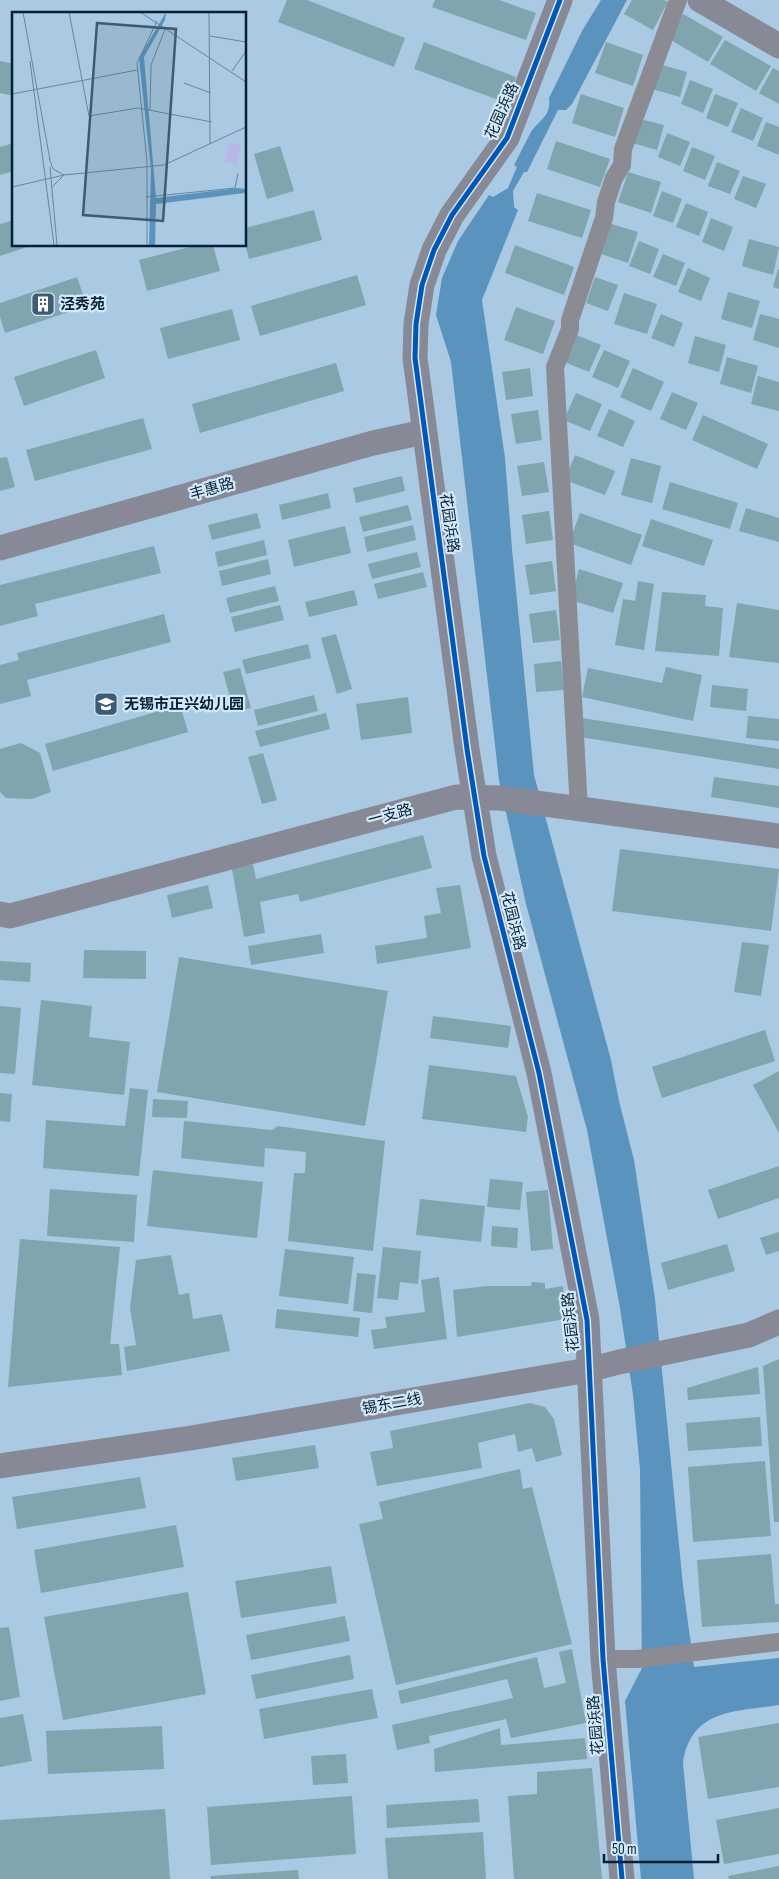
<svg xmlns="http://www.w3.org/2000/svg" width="779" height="1879" font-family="'Sofia Sans Condensed','Noto Sans SC',sans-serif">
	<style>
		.water { fill: #5a93be }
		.building { fill: #80a5ae }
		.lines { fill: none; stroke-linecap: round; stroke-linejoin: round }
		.street { stroke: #8b8b94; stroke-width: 18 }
		.secondary { stroke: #878a96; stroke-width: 25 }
		.cycleway-casing { stroke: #d3e8f9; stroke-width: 8 }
		.cycleway { stroke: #0057b8; stroke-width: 5 }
		.labels { text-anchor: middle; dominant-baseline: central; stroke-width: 4.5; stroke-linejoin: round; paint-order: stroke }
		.street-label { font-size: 15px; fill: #032237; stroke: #d3e8f9 }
		.poi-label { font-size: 15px; font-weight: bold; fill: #032237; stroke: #d3e8f9; text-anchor: start }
		.inset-road { fill: none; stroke: #67869e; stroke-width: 1 }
		.view { fill: #3d5c73; fill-opacity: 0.15; stroke: #3d5c73; stroke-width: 2.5 }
		.inset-edge { fill: none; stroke: #032237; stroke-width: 2.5 }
	</style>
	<rect width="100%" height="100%" fill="#aac9e2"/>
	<!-- water -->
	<path class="water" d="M 601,0 L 627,0 L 572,104 L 566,110 L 558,110 L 527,172 L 524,172 L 513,191 L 514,207 L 518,210 L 482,300 L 505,458 L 512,549 L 534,775 L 611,1060 L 619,1101 L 634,1160 L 655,1299 L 683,1586 L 694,1667 L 779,1658 L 779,1705 C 735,1712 691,1709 683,1763 L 694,1879 L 641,1879 L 625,1701 L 642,1668 L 640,1469 L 633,1395 L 620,1308 L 587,1130 L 526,904 L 499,780 L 451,362 L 436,315 L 442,278 L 458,241 L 489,195 L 493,197 L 508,188 L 517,167 L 514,165 C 520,154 525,143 531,132 C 540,119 551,117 549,98 L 582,31 Z"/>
	<!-- building -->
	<g class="building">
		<polygon points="287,0 307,0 405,38 394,67 278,22"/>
		<polygon points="435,0 499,0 536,13 526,40 432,7"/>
		<polygon points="632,0 664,0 668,2 653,30 624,14"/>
		<polygon points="683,14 723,37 708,62 669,39"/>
		<polygon points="725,40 771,66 756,91 710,64"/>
		<polygon points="424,42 516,77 507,103 414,69"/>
		<polygon points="606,42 643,55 633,86 595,73"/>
		<polygon points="0,61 14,64 14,96 0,93"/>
		<polygon points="659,64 687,72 680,97 652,89"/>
		<polygon points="773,68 779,71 779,104 759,93"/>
		<polygon points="690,80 713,89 703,113 681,104"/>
		<polygon points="581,94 624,108 615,137 572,123"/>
		<polygon points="715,94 738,103 728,127 706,118"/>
		<polygon points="741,108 763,118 753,141 731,132"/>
		<polygon points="636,118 664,125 657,150 629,142"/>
		<polygon points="766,122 779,127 779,155 757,146"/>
		<polygon points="667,133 690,142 680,166 658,157"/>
		<polygon points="556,141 610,159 600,187 547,169"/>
		<polygon points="14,143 14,171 0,175 0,147"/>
		<polygon points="280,146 294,191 267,199 254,154"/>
		<polygon points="692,147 715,156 705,180 683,171"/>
		<polygon points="717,162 740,171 730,194 708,186"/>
		<polygon points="628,172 661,182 651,213 618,202"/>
		<polygon points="743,176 766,184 756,208 734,199"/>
		<polygon points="662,191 682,199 673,223 653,216"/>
		<polygon points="537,193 591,210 582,238 528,221"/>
		<polygon points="686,203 708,212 699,236 676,227"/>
		<polygon points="314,210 322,240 249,259 245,244 245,228"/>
		<polygon points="711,218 733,227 724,251 702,242"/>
		<polygon points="14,220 14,245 33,245 0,256 0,224"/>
		<polygon points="605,222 638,232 628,263 595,252"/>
		<polygon points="749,239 779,247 773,275 742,266"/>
		<polygon points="639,241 659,249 650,274 629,266"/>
		<polygon points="197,245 213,245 220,271 147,291 139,260"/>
		<polygon points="515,245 574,267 564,295 505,273"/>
		<polygon points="663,254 685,263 676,286 653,277"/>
		<polygon points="688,268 710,278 701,301 678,292"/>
		<polygon points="778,269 779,270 779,289 773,287"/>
		<polygon points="357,275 366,305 260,336 251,306"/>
		<polygon points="77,277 87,306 5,333 0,317 0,303"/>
		<polygon points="595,277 618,285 608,311 586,303"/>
		<polygon points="728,292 760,301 752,328 721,319"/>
		<polygon points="624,293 657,304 647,334 614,324"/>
		<polygon points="516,307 555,321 543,354 504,340"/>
		<polygon points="232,309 240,340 168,359 160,328"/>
		<polygon points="661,314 683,323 674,347 651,338"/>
		<polygon points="760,314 779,319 779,348 753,340"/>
		<polygon points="574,334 601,345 589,372 562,361"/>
		<polygon points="695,336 726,345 719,372 688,363"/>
		<polygon points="96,350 105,378 24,406 14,377"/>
		<polygon points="604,350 630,361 618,388 592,377"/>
		<polygon points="727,357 758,366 751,393 720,384"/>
		<polygon points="336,363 344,391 200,433 192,404"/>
		<polygon points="530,368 533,396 506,400 502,372"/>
		<polygon points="633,368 664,382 651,411 620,397"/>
		<polygon points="758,376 779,382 779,411 751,404"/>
		<polygon points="672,392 698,403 686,430 660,419"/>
		<polygon points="576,393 602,404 590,431 564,420"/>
		<polygon points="609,409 635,421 623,447 597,436"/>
		<polygon points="538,410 542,440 516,444 511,414"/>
		<polygon points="703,415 768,444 757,469 692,440"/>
		<polygon points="143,418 152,449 35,481 26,450"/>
		<polygon points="575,455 615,471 605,495 565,480"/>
		<polygon points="7,457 15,487 0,491 0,458"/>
		<polygon points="631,458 661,466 652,503 621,495"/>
		<polygon points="544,462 549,492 522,496 517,466"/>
		<polygon points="402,476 405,491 356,503 353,488"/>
		<polygon points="670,482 738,503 730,529 662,509"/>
		<polygon points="328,493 331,508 282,520 279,505"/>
		<polygon points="408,505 412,520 363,532 359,517"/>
		<polygon points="746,508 779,518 779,542 739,531"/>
		<polygon points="549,511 553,540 526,544 522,515"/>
		<polygon points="257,513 261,528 212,540 208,525"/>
		<polygon points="580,513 642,535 631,565 569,543"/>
		<polygon points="651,519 713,540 704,566 642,546"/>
		<polygon points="413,525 416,540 367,552 364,537"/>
		<polygon points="345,526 351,553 294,567 288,540"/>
		<polygon points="264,540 267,555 218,567 215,552"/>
		<polygon points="154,546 161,573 35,604 38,616 0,626 0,585"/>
		<polygon points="417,552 421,567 372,579 368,564"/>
		<polygon points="268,559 271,574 222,586 219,571"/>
		<polygon points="552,561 556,591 530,595 525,565"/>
		<polygon points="579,569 623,583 613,613 571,600"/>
		<polygon points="423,572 427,587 378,599 374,584"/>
		<polygon points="638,581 654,584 644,650 615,645 623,599 635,601"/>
		<polygon points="275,586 279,601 230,613 226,598"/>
		<polygon points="354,590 358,605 309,617 305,602"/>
		<polygon points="662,592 706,595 705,606 723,608 719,656 655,651"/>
		<polygon points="737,603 779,610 779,663 729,657"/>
		<polygon points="280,605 284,620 235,632 231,617"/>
		<polygon points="556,610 560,640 533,643 529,614"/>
		<polygon points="164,614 171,642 27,680 31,696 0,704 0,665 19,660 17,653"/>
		<polygon points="336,634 352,689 337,694 321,638"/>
		<polygon points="308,644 311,658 246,674 242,660"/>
		<polygon points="561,661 564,690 536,692 534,664"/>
		<polygon points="666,667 702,675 693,721 582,697 588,668 662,683"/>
		<polygon points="240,668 251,708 234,712 223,672"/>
		<polygon points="712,685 748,689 746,711 710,707"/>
		<polygon points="314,695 318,711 258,726 254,710"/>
		<polygon points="408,697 412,733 361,740 356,704"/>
		<polygon points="180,705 188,732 53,771 45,744"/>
		<polygon points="326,713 330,729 260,747 255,731"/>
		<polygon points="748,716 779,719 779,741 746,738"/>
		<polygon points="582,718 779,749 779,769 580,737"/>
		<polygon points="21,743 40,753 51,792 32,799 6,798 0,792 0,749"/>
		<polygon points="263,753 277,800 262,804 248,757"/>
		<polygon points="714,777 779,786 779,808 711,797"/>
		<polygon points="423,835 432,868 300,902 298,894 260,902 265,933 244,937 232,869 253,864 256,879"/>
		<polygon points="620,849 779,869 771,931 612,911"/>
		<polygon points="208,885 213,908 172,918 167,895"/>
		<polygon points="460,885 471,948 377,964 375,946 427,938 424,916 441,913 436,888"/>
		<polygon points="321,934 324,953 251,965 248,946"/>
		<polygon points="742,942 769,945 761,996 734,992"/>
		<polygon points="84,950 146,951 146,979 83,978"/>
		<polygon points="179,957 388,991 365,1126 157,1092"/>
		<polygon points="0,961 31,963 30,982 0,980"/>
		<polygon points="41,1000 92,1006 89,1037 130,1042 124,1095 32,1085"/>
		<polygon points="0,1006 21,1008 15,1074 0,1073"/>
		<polygon points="433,1016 511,1026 508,1048 430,1038"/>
		<polygon points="765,1030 775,1061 662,1098 652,1067"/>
		<polygon points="429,1065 516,1076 528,1117 526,1132 422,1119"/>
		<polygon points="779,1071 779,1133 753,1085"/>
		<polygon points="130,1088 148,1090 139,1176 43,1168 46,1120 125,1126"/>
		<polygon points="0,1093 12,1094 10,1122 0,1121"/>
		<polygon points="153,1099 188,1101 187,1118 152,1117"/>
		<polygon points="184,1121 272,1130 278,1126 385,1141 373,1251 288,1241 294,1173 305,1173 306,1152 265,1148 264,1167 181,1158"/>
		<polygon points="779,1166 779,1198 718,1219 708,1190"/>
		<polygon points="153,1170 263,1182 257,1238 147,1226"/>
		<polygon points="490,1179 523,1182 520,1210 487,1207"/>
		<polygon points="50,1189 137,1195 134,1242 47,1236"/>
		<polygon points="548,1190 553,1249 531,1251 526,1192"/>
		<polygon points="420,1199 485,1206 481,1242 416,1235"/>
		<polygon points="492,1226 518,1228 517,1248 491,1246"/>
		<polygon points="779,1232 779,1251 766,1255 760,1238"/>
		<polygon points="20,1239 120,1247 110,1344 119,1344 122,1375 8,1387"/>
		<polygon points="727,1244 735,1271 668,1290 661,1263"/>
		<polygon points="383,1247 421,1251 418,1284 400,1282 398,1300 377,1298"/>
		<polygon points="285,1249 354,1257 348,1304 279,1296"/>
		<polygon points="171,1255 179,1295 189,1293 193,1319 222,1314 230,1351 127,1371 124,1347 136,1345 130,1308 136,1260"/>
		<polygon points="357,1273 376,1275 372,1313 353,1311"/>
		<polygon points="439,1277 447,1339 374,1349 371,1330 387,1328 385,1317 425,1312 421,1280"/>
		<polygon points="532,1282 545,1283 545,1289 563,1286 566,1319 457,1337 453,1290 487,1286 531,1286"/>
		<polygon points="277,1309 360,1318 358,1337 275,1328"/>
		<polygon points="779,1359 779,1522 774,1522 763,1366"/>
		<polygon points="758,1367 760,1394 688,1400 687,1388"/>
		<polygon points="530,1403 545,1407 554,1419 562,1455 536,1462 532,1448 518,1452 515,1434 478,1443 482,1468 377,1486 370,1452 393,1448 390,1431"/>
		<polygon points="760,1417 762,1446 688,1451 686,1423"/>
		<polygon points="315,1445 319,1468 236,1481 232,1458"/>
		<polygon points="765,1461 771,1536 693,1542 688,1467"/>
		<polygon points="520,1469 523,1489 532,1487 572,1644 396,1685 359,1524 383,1519 379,1502"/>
		<polygon points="140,1477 146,1508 17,1529 12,1497"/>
		<polygon points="176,1525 184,1567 41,1593 34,1550"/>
		<polygon points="771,1554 775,1604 779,1604 779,1622 702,1627 697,1560"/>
		<polygon points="331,1566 337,1603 241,1618 235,1581"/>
		<polygon points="188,1592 206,1694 63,1720 44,1617"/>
		<polygon points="345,1616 350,1641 251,1660 246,1635"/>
		<polygon points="9,1627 20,1697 0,1701 0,1628"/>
		<polygon points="572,1649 586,1723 511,1738 506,1719 429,1736 430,1743 397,1750 392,1725 513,1698 507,1679 401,1704 398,1691 537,1657 544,1688 566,1683 559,1652"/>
		<polygon points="350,1655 354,1679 256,1699 251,1675"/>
		<polygon points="372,1689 378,1718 264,1739 259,1709"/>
		<polygon points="23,1714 32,1761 0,1767 0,1718"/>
		<polygon points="779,1723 779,1787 708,1799 698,1737"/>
		<polygon points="162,1726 164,1769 48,1774 46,1731"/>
		<polygon points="500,1728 501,1745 585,1738 587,1759 435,1772 434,1749"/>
		<polygon points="346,1754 348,1783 313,1785 311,1756"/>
		<polygon points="592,1768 602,1879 514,1879 508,1796 537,1794 537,1772"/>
		<polygon points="352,1796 356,1854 211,1865 207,1807"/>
		<polygon points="478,1799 480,1822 387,1828 386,1805"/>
		<polygon points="779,1808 779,1854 724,1864 716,1820"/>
		<polygon points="165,1809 170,1879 0,1879 0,1820"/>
		<polygon points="483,1832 486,1879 388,1879 385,1838"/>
		<polygon points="779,1866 779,1879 729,1879 728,1876"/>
		<polygon points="298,1870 299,1879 211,1879 210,1876"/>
	</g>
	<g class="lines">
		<!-- street -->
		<g class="street">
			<polyline points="579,810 555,367 570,329 570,320 604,218 606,202 614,178 622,165 623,149 678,0"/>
			<polyline points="603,1659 637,1659 779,1642"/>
		</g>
		<!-- secondary -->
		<g class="secondary">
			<polyline points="560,0 507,138 452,215 434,250 422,285 416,324 415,358 467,749 484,856 539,1073 587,1320 603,1659 622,1879"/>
			<polyline points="700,0 779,46"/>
			<polyline points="0,548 373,443 424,432"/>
			<polyline points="0,914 10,916 456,797 500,798 779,836"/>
			<polyline points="0,1466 191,1438 588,1370 619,1362 749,1335 779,1322"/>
		</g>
		<!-- cycleway casing -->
		<g class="cycleway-casing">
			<polyline id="cycleway" points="560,0 507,138 452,215 434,250 422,285 416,324 415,358 467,749 484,856 539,1073 587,1320 603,1659 622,1879"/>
		</g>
		<!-- cycleway -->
		<use href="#cycleway" class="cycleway"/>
	</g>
	<!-- icons -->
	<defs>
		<g id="building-square" transform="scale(1.25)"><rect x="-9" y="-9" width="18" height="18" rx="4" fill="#3d5c73" stroke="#d3e8f9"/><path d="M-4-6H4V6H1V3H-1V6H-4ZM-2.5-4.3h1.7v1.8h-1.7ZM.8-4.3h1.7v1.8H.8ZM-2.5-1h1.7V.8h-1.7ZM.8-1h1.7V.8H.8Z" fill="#fff"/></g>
		<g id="school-square" transform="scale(1.25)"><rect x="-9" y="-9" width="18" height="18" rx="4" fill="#3d5c73" stroke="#d3e8f9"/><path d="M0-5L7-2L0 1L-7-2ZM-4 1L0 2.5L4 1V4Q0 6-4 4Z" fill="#fff"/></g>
	</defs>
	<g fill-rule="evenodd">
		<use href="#building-square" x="43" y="304"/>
		<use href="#school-square" x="106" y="704"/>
	</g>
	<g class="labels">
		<!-- street labels -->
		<g class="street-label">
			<text transform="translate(502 111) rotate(-66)">花园浜路</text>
			<text transform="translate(212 489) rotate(-16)">丰惠路</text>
			<text transform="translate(449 523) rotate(82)">花园浜路</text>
			<text transform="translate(390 815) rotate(-15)">一支路</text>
			<text transform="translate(513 921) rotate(76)">花园浜路</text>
			<text transform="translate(571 1322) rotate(-96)">花园浜路</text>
			<text transform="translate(392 1404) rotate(-10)">锡东二线</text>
			<text transform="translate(596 1725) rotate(-95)">花园浜路</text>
		</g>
		<!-- poi labels -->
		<g class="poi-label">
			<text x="60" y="304">泾秀苑</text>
			<text x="124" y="704">无锡市正兴幼儿园</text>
		</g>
	</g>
	<!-- overview -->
	<g transform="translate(12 12)">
		<rect width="234" height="234" fill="#aac9e2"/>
		<path d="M 217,130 L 229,133 L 225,152 L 213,150 Z" fill="#b7b6e7"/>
		<path d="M 154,0 L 153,8 L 132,45 L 144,186 L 226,176 L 234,177 L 233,181 L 144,192 L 143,233 L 137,233 L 139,158 L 127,46 Z" fill="#5a93be"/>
		<path class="inset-road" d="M 11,0 L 38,148M 57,0 L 77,104 L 126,96 L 200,110M 128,0 L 234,70M 197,0 L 198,132M 198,24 L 234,30M 18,49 L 42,233M 220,59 L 234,39M 172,71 L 199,81M 0,82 L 125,58M 138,98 L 139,53 L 154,15M 37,146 L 41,157 L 52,163 L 40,175M 38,155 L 45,233M 0,175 L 52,163 L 152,153 L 234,115M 134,185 L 223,176 L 226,161M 135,233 L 135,150 L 125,51 L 145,9"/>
		<path class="view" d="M 85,11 L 164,17 L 151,209 L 71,203 Z"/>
		<rect width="234" height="234" class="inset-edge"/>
	</g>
	<!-- scale -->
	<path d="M604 1854v8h114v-8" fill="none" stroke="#032237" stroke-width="2.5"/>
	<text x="612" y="1854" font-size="15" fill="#032237" stroke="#d3e8f9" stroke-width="4" paint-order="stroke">50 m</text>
</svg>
